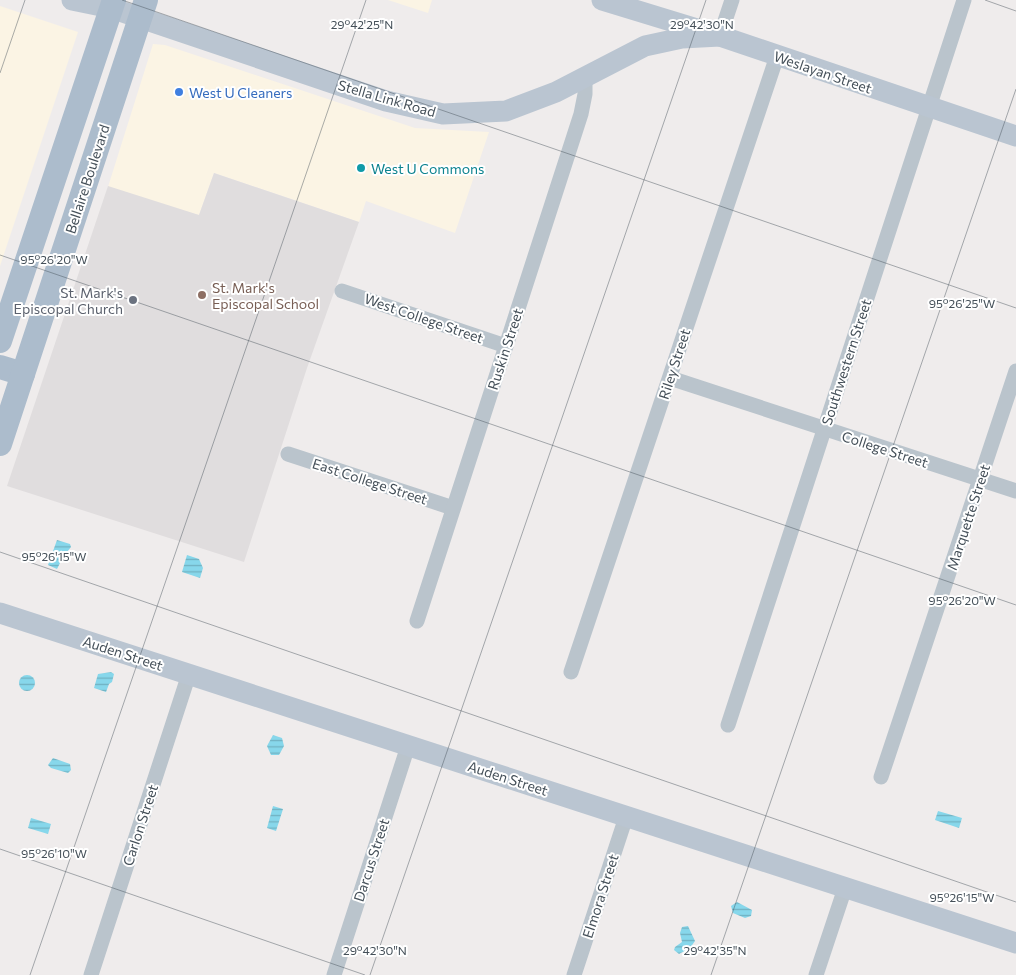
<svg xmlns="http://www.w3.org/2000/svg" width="1016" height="975" font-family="Commissioner,sans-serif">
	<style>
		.commercial { fill: #fbf4e4 }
		.education { fill: #e0ddde }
		.water { fill: url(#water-rules) }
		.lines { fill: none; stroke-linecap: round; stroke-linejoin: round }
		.street { stroke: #bac4cc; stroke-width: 15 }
		.secondary { stroke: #bac5d1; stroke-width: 21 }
		.primary { stroke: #acbccc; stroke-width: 24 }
		.ticks { fill: none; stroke: #455059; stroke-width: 1; stroke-opacity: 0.45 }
		.shop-dot { fill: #3f7fe0; stroke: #fff; stroke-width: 2 }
		.culture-dot { fill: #0f9aa8; stroke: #fff; stroke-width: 2 }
		.education-dot { fill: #8d6e63; stroke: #fff; stroke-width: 2 }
		.worship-dot { fill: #6b7280; stroke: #fff; stroke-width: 2 }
		.labels { text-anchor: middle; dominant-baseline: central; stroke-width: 4; stroke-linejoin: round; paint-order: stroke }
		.street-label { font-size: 14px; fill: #455059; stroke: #fff }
		.shop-label { font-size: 14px; fill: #366cbe; stroke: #fff; text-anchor: start }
		.culture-label { font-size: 14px; fill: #0d838f; stroke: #fff; text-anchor: start }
		.education-label { font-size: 14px; fill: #785e54; stroke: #fff; text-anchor: start }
		.worship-label { font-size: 14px; fill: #5b616d; stroke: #fff; text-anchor: end }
		.ticks-label { font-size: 12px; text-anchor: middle; fill: #455059; stroke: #fff; stroke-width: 4; stroke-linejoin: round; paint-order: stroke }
	</style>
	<defs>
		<pattern id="water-rules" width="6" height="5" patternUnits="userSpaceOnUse" patternTransform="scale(1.25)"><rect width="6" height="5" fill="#87d7eb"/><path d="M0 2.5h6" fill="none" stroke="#70b1c1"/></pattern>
	</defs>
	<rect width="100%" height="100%" fill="#efecec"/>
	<!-- commercial -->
	<g class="commercial">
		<polygon points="388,0 432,0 428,13"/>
		<polygon points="0,6 78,32 0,266"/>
		<polygon points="153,44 165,45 415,128 489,132 455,233 366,201 359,222 214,173 199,215 107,190"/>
	</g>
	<!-- education -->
	<polygon class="education" points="214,173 359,222 307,368 244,562 7,486 108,186 199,215"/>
	<!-- water -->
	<g class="water">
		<polygon points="57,540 70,544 71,547 63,557 57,569 48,565"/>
		<polygon points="187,555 199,559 203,568 200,578 182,572"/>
		<polygon points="111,672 114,674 112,682 109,684 106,692 94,688 98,674"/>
		<circle cx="27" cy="683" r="8"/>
		<polygon points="273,735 282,738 284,746 279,755 271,755 267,746"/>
		<polygon points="53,758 70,764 71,770 68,773 51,768 48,765"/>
		<polygon points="273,806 283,809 276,831 267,828"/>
		<polygon points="938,811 962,818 959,828 935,820"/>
		<polygon points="31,818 51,824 48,834 28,828"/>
		<polygon points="737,902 752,910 751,916 745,918 733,913 731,906"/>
		<polygon points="688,926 695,941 690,948 679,954 674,950 675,947 682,942 680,933 682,927"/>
	</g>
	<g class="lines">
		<!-- street -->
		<g class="street">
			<polyline points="720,36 732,0"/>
			<polyline points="342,291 506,346"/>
			<polyline points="670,378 1016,491"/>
			<polyline points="288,454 453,508"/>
			<polyline points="417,621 581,114 585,94 585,76"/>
			<polyline points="571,672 777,56"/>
			<polyline points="728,725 964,0"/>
			<polyline points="881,777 1016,371"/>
			<polyline points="91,975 189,674"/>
			<polyline points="334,975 408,746"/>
			<polyline points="574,975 626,817"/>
			<polyline points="816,975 845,888"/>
		</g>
		<!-- secondary -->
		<g class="secondary">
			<polyline points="72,0 111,8 386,101 443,114 506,111 556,92 645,46 682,38 720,36"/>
			<polyline points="602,0 720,36 1016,136"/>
			<polyline points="0,613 1016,943"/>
		</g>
		<!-- primary -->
		<g class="primary">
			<polyline points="0,341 114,0"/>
			<polyline points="0,367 23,374"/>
			<polyline points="0,444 146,0"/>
		</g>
	</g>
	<!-- ticks -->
	<path class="ticks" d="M 122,0 L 1016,308M 985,0 L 1016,11M 0,73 L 25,0M 0,255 L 1016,605M 0,552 L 1016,902M 0,849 L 365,975M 30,975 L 366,0M 370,975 L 706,0M 711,975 L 1016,89"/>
	<!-- markers -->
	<circle class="shop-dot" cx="179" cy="92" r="5"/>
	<circle class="culture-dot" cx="361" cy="168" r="5"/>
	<circle class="education-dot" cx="202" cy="295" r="5"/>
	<circle class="worship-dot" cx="133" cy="300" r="5"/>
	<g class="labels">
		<!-- street labels -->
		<g class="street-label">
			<text transform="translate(823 72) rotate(19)">Weslayan Street</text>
			<text transform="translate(387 98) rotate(16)">Stella Link Road</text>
			<text transform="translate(87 179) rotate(-72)">Bellaire Boulevard</text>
			<text transform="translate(424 318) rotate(19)">West College Street</text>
			<text transform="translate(505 349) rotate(-72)">Ruskin Street</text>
			<text transform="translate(846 362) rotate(-72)">Southwestern Street</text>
			<text transform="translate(674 364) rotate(-72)">Riley Street</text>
			<text transform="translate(885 449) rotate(18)">College Street</text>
			<text transform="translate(370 481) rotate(18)">East College Street</text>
			<text transform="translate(968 517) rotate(-72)">Marquette Street</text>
			<text transform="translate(123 653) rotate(18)">Auden Street</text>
			<text transform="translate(508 778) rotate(18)">Auden Street</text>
			<text transform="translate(140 825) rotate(-72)">Carlon Street</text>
			<text transform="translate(371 860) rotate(-72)">Darcus Street</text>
			<text transform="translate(600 896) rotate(-72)">Elmora Street</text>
		</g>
		<!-- shop labels -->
		<g class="shop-label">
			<text x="189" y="92">West U Cleaners</text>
		</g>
		<!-- culture labels -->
		<g class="culture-label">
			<text x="371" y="168">West U Commons</text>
		</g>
		<!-- education labels -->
		<g class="education-label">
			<text x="212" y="287">St. Mark's<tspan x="212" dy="16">Episcopal School</tspan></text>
		</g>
		<!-- worship labels -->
		<g class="worship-label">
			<text x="123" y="292">St. Mark's<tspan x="123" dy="16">Episcopal Church</tspan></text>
		</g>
	</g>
	<g class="ticks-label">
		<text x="362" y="29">29°42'25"N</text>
		<text x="702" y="29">29°42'30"N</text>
		<text x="54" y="264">95°26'20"W</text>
		<text x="962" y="308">95°26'25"W</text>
		<text x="54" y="561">95°26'15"W</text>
		<text x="962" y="605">95°26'20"W</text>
		<text x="54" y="858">95°26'10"W</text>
		<text x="962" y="902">95°26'15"W</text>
		<text x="375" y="955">29°42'30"N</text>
		<text x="715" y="955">29°42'35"N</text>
	</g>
</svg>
